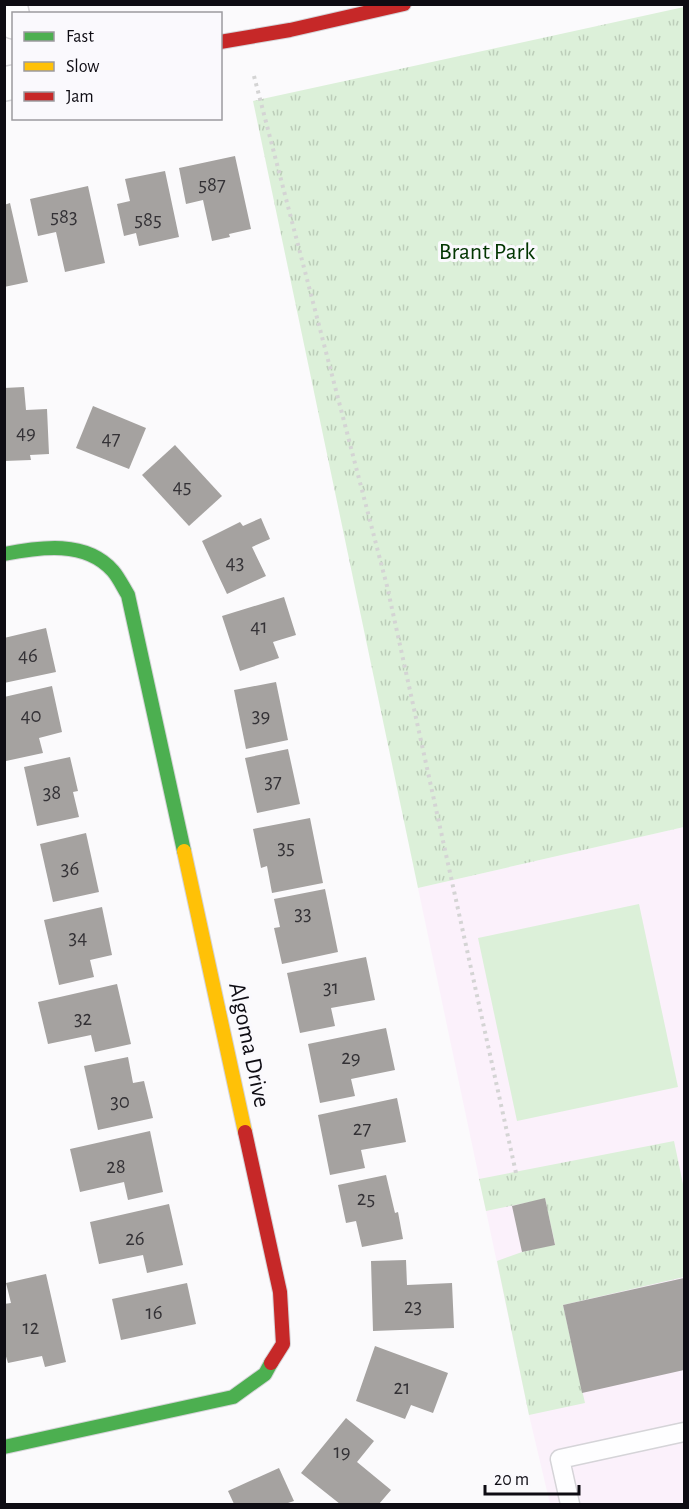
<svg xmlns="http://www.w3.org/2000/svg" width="689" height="1509" font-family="'Alegreya Sans',sans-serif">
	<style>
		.education { fill: #fbf1fb }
		.grass { fill: #dcf0d9 }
		.park { fill: url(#park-tufts) }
		.building { fill: #a5a2a0 }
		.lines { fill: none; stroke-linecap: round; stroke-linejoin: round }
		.lane-casing { stroke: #d5d4d8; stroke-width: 21 }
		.street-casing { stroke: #d5d4d8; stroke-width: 36 }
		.fast-casing { stroke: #d5d4d8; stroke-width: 16 }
		.slow-casing { stroke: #d5d4d8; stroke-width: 16 }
		.jam-casing { stroke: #d5d4d8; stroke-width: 16 }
		.path { stroke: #d4d4d4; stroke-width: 4; stroke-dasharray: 3 4.5; stroke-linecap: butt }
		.lane { stroke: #fefeff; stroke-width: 18 }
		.street { stroke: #fefeff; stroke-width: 33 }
		.fast { stroke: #4caf50; stroke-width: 14 }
		.slow { stroke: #ffc107; stroke-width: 14 }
		.jam { stroke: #c62828; stroke-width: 14 }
		.labels { text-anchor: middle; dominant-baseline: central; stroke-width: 6; stroke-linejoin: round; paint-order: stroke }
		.number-label { font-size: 21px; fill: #343236 }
		.park-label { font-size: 24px; fill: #023501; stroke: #faf9fd }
		.street-label { font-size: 24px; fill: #0e0c13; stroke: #faf9fd }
	</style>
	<defs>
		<pattern id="park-tufts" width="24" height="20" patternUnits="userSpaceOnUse" patternTransform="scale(1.5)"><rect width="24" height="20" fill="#dcf0d9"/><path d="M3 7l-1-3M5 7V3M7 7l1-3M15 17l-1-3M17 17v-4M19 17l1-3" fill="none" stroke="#bccdb9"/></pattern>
	</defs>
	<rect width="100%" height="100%" fill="#fbfafc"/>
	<!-- education -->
	<polygon class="education" points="684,827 684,1504 550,1504 529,1415 418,888"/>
	<!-- grass -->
	<polygon class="grass" points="639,904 678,1087 517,1121 478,938"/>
	<!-- park -->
	<g class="park">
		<polygon points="684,7 684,827 418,888 253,101"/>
		<polygon points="674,1141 684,1189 684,1277 563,1305 585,1403 529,1415 497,1261 522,1252 555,1244 545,1199 486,1211 479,1179"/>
	</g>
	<!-- building -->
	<g class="building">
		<polygon points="235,156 251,229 229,234 230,237 212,241 203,200 186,204 179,168"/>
		<polygon points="165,171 179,237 139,246 136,233 124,236 117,204 130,201 125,179"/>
		<polygon points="88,186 105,263 65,272 56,232 38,236 30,199"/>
		<polygon points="10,203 28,282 4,287 4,205"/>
		<polygon points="24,387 26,410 47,409 49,454 30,455 31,460 4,461 4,388"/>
		<polygon points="93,406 146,428 129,469 76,448"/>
		<polygon points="175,445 222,496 189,526 142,475"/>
		<polygon points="261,518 270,539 252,547 266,576 227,594 202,541 240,522 243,526"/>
		<polygon points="284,597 296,635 273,642 279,658 240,671 222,616"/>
		<polygon points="46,628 56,672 4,683 4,638"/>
		<polygon points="276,682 288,740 246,749 234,690"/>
		<polygon points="52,686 62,732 39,738 43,753 6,761 4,753 4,697"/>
		<polygon points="288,749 300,804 257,813 245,758"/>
		<polygon points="70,757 78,791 73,792 79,817 37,826 24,767"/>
		<polygon points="310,818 323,883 272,893 267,866 261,868 253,829"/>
		<polygon points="86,833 99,892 53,902 40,844"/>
		<polygon points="325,889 338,952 282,964 274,928 280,927 274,899"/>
		<polygon points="102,907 112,955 90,960 94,977 59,985 44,920"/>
		<polygon points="366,957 375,1000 331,1008 335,1026 300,1033 287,973"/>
		<polygon points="117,984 131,1044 95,1052 91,1035 48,1044 38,1002"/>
		<polygon points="386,1028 395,1070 351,1079 355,1096 320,1103 308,1044"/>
		<polygon points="128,1057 133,1083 144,1081 153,1118 98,1130 84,1066"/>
		<polygon points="397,1098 406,1142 361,1150 365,1168 330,1175 318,1115"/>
		<polygon points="150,1131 163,1192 128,1200 124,1182 80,1192 70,1149"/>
		<polygon points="386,1175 395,1213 398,1212 403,1239 362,1247 356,1221 346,1223 338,1185"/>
		<polygon points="545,1198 555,1245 522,1252 512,1206"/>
		<polygon points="169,1204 183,1265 147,1273 143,1255 99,1264 90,1222"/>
		<polygon points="406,1260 407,1285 452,1283 454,1328 373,1331 371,1261"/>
		<polygon points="46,1274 66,1362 45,1367 42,1356 8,1363 4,1350 4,1304 11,1303 6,1283"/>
		<polygon points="684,1278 684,1370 582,1393 563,1305"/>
		<polygon points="187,1283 196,1324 121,1340 112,1299"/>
		<polygon points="375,1346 448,1373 433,1413 411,1405 405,1419 356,1401"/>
		<polygon points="346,1418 374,1441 357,1462 391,1490 379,1504 340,1504 301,1473"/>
		<polygon points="279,1468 294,1501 285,1504 234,1504 228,1491"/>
	</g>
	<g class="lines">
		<!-- lane casing -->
		<g class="lane-casing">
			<polyline id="lane" points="570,1504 560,1459 684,1432"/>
		</g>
		<!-- street casing -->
		<g class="street-casing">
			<g id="street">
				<polyline points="10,4 14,22"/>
				<polyline points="4,84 14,82"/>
			</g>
		</g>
		<!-- fast casing -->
		<g class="fast-casing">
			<g id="fast">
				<path d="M 4,554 C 40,547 86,540 113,571 C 119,578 123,587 128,595 L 184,851"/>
				<polyline points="4,1447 233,1397 265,1374 271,1363"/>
			</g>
		</g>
		<!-- slow casing -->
		<g class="slow-casing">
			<polyline id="slow" points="184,851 245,1132"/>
		</g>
		<!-- jam casing -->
		<g class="jam-casing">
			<g id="jam">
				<polyline points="220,42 290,30 404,4"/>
				<polyline points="245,1132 280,1292 283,1344 271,1363"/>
			</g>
		</g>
		<!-- path -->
		<polyline class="path" points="254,76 387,586 516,1173"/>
		<!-- lane -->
		<use href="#lane" class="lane"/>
		<!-- street -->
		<use href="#street" class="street"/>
		<!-- fast -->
		<use href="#fast" class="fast"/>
		<!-- slow -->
		<use href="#slow" class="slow"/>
		<!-- jam -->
		<use href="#jam" class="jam"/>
	</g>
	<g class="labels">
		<!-- number labels -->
		<g class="number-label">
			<text x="212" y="184">587</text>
			<text x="64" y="216">583</text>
			<text x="148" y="219">585</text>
			<text x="26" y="432">49</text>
			<text x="111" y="438">47</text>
			<text x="182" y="486">45</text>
			<text x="235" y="562">43</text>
			<text x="259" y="626">41</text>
			<text x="28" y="655">46</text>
			<text x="31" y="715">40</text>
			<text x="261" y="715">39</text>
			<text x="273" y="781">37</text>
			<text x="52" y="792">38</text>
			<text x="286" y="847">35</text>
			<text x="70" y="868">36</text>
			<text x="303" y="913">33</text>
			<text x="78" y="937">34</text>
			<text x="331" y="987">31</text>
			<text x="83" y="1018">32</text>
			<text x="351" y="1057">29</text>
			<text x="120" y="1101">30</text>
			<text x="362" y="1128">27</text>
			<text x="116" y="1166">28</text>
			<text x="366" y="1198">25</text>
			<text x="135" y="1238">26</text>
			<text x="413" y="1306">23</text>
			<text x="154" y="1312">16</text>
			<text x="31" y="1327">12</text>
			<text x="402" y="1387">21</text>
			<text x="342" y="1451">19</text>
		</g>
		<!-- park labels -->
		<g class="park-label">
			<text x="487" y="252">Brant Park</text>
		</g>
		<!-- street labels -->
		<g class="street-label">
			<text transform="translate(249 1045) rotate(78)">Algoma Drive</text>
		</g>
	</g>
	<!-- border -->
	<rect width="689" height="1509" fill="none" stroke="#0e0c13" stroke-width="12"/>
	<!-- legend -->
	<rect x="12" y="12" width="210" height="108" fill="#faf9fd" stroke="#9c9a9f" stroke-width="1.5"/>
	<rect x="24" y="32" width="30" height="9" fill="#4caf50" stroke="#9c9a9f" stroke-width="1.5"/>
	<text x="66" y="42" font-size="18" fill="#0e0c13">Fast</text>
	<rect x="24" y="62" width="30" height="9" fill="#ffc107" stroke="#9c9a9f" stroke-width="1.5"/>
	<text x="66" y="72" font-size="18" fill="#0e0c13">Slow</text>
	<rect x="24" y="92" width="30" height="9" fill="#c62828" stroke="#9c9a9f" stroke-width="1.5"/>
	<text x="66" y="102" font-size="18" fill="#0e0c13">Jam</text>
	<!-- scale -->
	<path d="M485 1485v9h94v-9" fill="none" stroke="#0e0c13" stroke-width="3"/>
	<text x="494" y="1485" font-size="18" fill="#0e0c13" stroke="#faf9fd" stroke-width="4.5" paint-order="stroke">20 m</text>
</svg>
